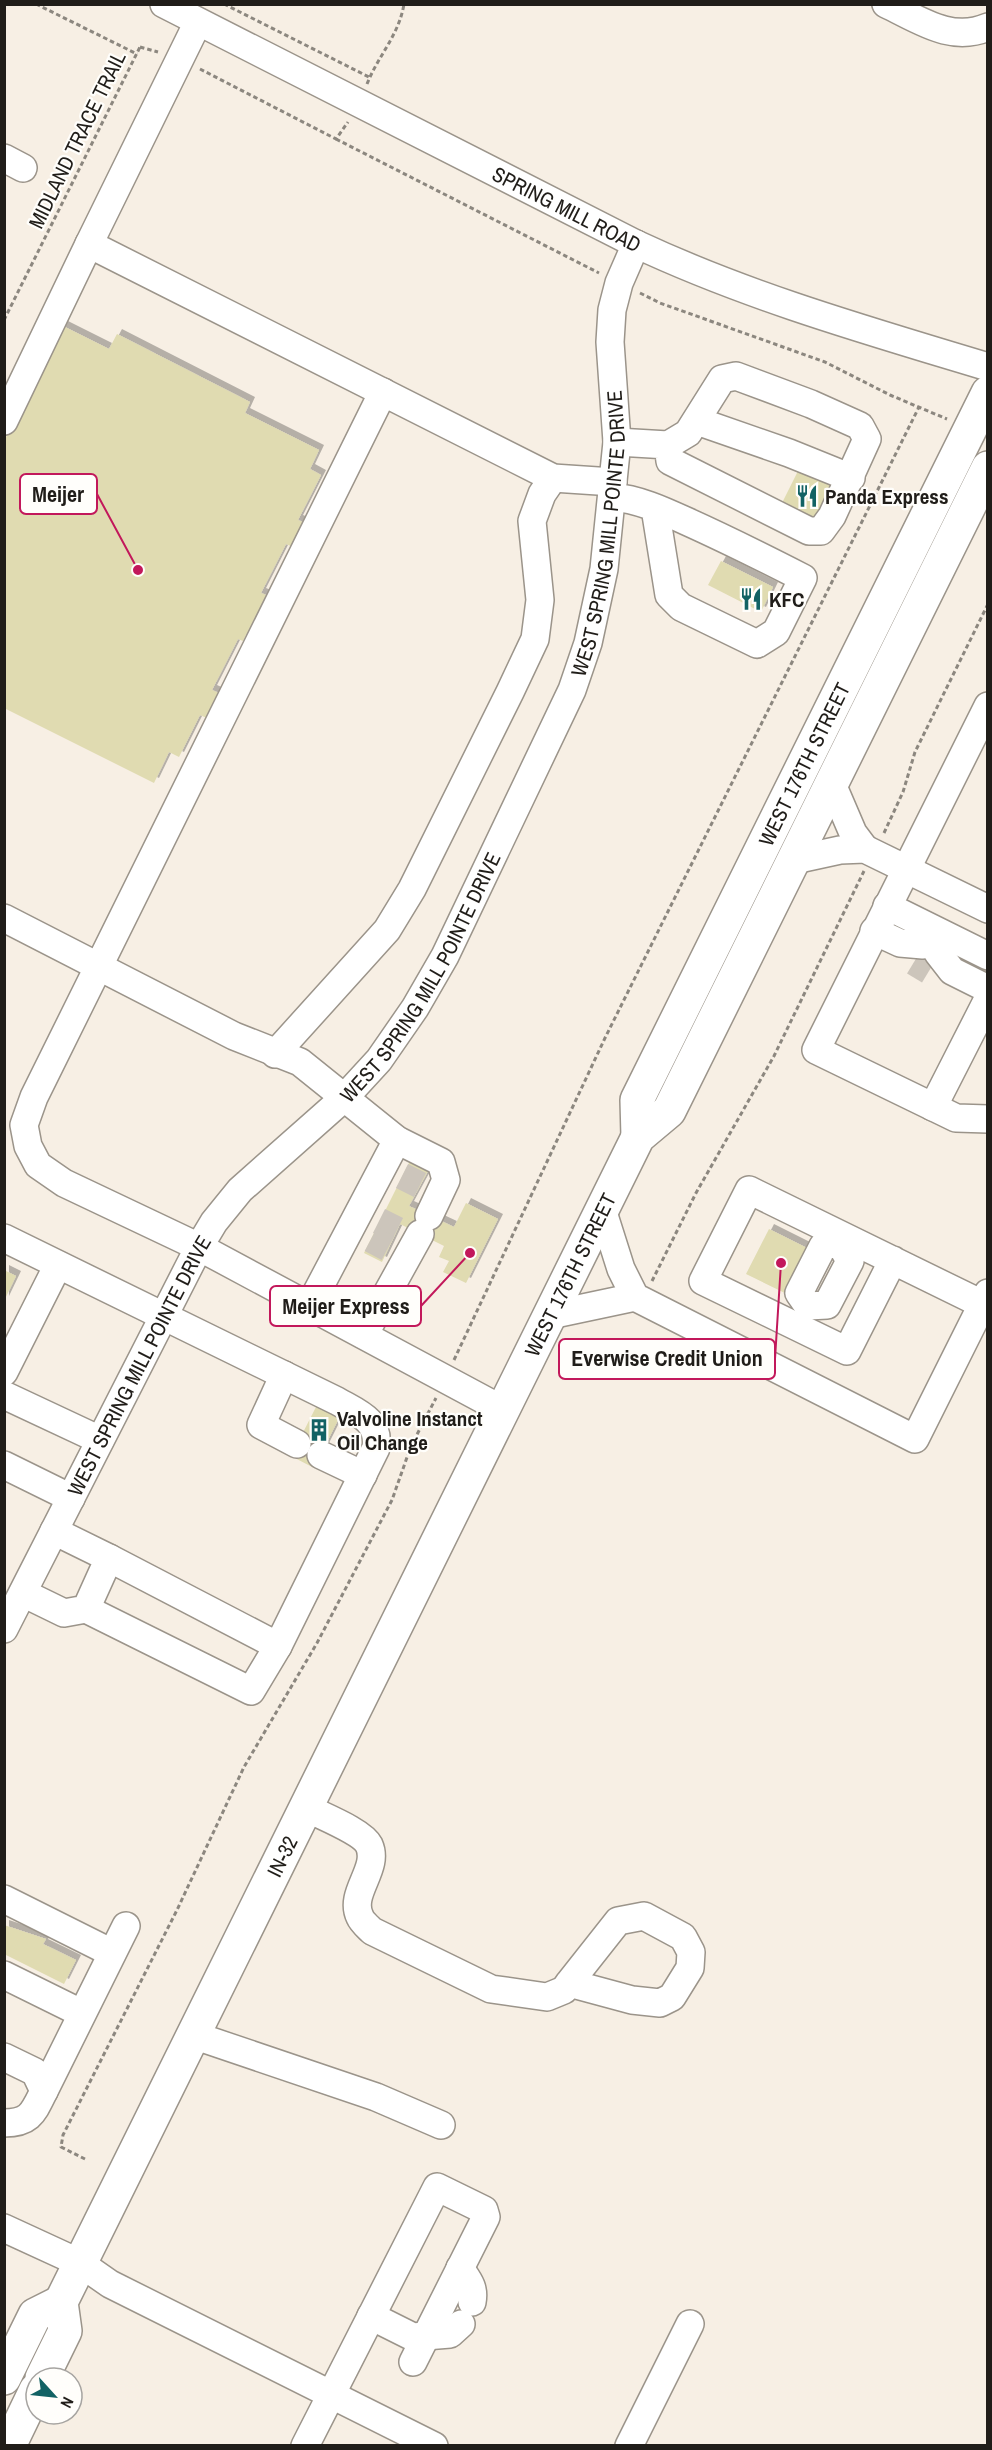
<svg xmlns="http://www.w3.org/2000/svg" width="992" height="2450" font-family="'Archivo Narrow',sans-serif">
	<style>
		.building { fill: #e0dbb1; filter: url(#shadow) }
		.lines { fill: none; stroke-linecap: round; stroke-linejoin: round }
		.minor-tunnel { stroke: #ccc5bb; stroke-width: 27; stroke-dasharray: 27 14; stroke-linecap: butt }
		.minor-casing { stroke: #9b948a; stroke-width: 30 }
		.major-casing { stroke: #9b948a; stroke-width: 36 }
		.path { stroke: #8c877f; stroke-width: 3; stroke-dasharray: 4.5 3; stroke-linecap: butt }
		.minor { stroke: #fff; stroke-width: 27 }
		.major { stroke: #fff; stroke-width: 33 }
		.labels { text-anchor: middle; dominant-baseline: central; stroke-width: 4.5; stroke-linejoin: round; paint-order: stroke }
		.street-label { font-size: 21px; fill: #201d19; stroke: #fffefb }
		.poi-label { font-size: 21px; font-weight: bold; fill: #201d19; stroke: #fffefb; text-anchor: start }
		.leader { fill: none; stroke: #c2185b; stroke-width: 2 }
		.callout-dot { fill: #c2185b; stroke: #fffefb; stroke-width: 2 }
		.callout { fill: #fffefb; stroke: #c2185b; stroke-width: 2 }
		.callout-label { font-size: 22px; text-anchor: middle; font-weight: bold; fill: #201d19 }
	</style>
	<defs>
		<filter id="shadow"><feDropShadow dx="5" dy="-5" stdDeviation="0" flood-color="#0004"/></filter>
	</defs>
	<rect width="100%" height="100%" fill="#f7efe4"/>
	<!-- building -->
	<g class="building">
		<polygon points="63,326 109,349 117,334 250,402 245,413 319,450 310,469 321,475 298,520 305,523 293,547 286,544 261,593 266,595 243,641 238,639 212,690 221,694 209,719 200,715 179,757 169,752 154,783 4,708 4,441"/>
		<polygon points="799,469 834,486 814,523 780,507"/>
		<polygon points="721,561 773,587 761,612 708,585"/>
		<polygon points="410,1161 428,1171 409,1206 454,1227 466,1203 498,1219 466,1283 443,1272 449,1261 439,1257 444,1246 400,1224 382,1262 364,1253"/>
		<polygon points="769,1229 815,1252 793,1297 746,1274"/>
		<polygon points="4,1270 16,1276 4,1301"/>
		<polygon points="317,1405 340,1416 314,1468 291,1456"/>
		<polygon points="4,1925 46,1939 43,1944 76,1960 64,1984 4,1954"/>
	</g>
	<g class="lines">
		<!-- minor-tunnel -->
		<g class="minor-tunnel">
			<polyline points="914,962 929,971"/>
			<polyline points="402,1176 420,1185"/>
			<polyline points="379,1221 397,1230"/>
			<polyline points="371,1239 388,1248"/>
		</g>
		<!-- minor casing -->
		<g class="minor-casing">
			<g id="minor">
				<path id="s1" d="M 164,4 L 636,244 C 749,297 869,331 988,367"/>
				<path d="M 886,4 C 920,20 951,43 988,27"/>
				<polyline points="198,22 89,244 553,478 613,482"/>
				<polyline points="4,158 23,168"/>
				<polyline points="383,392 34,1097 24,1125 28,1146 38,1165 64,1183 199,1247 503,1410"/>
				<polyline points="4,421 89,244"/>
				<polyline points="697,421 789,453 851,478"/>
				<polyline points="617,442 668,445 688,433 722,379 736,376 811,404 860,426 867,439 832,516 821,531 809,531 670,461 668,445"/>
				<path d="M 612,497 C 638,499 662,510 686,521 C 726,539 764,558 803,578 L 776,632 L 757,644 L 681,607 L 669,595 L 655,508"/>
				<polyline points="988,706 816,1050 956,1118 988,1119"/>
				<polyline points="832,784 853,833 865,849"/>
				<polyline points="794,860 840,850 865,849 988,909"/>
				<polyline points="887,906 988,956"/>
				<polyline points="4,918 234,1036 300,1062 397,1140 441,1162 446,1180 429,1216"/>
				<polyline points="874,931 900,943 923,945"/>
				<polyline points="938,953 952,971 988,989"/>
				<polyline points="275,1054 387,930 412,889 510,692 535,639 540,600 532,521 542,494 553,478"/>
				<polyline points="933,1107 988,999"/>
				<polyline points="602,1209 621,1269 635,1297 915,1439 988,1293"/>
				<path d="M 4,1238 L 337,1401 C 358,1413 380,1420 376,1448 L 278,1646 L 251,1691 L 86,1609"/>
				<polygon points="840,1243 850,1261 827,1305 808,1306 799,1293 823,1246"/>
				<polyline points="893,1260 847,1351 703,1281 749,1190 982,1304"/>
				<polyline points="309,1307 397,1140"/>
				<polyline points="550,1315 635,1297"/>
				<polyline points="364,1335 420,1234"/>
				<polyline points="4,1372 58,1265"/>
				<polyline points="284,1375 261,1425 297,1444"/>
				<polyline points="4,1395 100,1440"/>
				<polyline points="321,1455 363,1475"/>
				<polyline points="4,1465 71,1498"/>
				<polyline points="109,1558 278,1646"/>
				<polyline points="23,1593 64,1613 86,1609 109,1558 54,1531"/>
				<path id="s2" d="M 4,1629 L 199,1247 L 214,1222 L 240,1190 L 345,1097 L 379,1060 L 415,1008 L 445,956 L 572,690 L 588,643 L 604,569 L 617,442 L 610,342 L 612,310 L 619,283 L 636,244"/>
				<path d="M 305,1807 C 319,1815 362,1831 369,1845 C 380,1869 348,1893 360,1917 C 362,1922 368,1927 372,1931 L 491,1989 L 547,1997 L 564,1990 L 569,1983 L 618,1921 L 644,1916 L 683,1937 L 691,1952 L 690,1968 L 672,1997 L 660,2003 L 632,2000 L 569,1983"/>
				<polyline points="4,1899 112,1953"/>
				<polyline points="4,1975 81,2013"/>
				<polyline points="193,2035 376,2097 441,2125"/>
				<path d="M 4,2057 L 35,2072 L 44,2091 C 33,2113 30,2123 4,2123"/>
				<polyline points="44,2091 126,1926"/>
				<polyline points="4,2228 80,2263 110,2284 434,2446"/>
				<path d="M 460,2268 C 468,2280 475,2287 472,2302"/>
				<polyline points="371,2316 413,2337 450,2334 461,2324"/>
				<polyline points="305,2446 437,2187 484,2210 486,2217 413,2362"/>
				<polyline points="629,2446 690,2324"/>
			</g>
		</g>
		<!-- major casing -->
		<g class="major-casing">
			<g id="major">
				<path id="s3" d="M 638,1137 L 637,1100 L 988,393"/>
				<polyline points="4,2378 35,2315 61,2302"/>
				<path id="s4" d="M 42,2378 L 65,2331 L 61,2302 L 638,1137 L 669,1111 L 988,468"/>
				<polyline points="9,2446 36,2390"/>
			</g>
		</g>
		<!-- path -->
		<g class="path">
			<polyline points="36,4 137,54"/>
			<polyline points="224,4 369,77"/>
			<polyline points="140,47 158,52"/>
			<polyline points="200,69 336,139 348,122"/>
			<path d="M 367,84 C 378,56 399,35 404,4"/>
			<polyline points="336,139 599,273"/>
			<polyline points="640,293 660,303 825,362 890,395 947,419"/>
			<polyline points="4,320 140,47"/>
			<polyline points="884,833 903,792 915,752 988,604"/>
			<polyline points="652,1281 696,1193 774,1056 864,871"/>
			<polyline points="454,1360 605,1038 919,407"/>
			<polyline points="85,2159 61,2147 63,2135 177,1910 244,1767 317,1643 392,1500 411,1446 436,1398"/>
		</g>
		<!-- minor -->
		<use href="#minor" class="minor"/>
		<!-- major -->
		<use href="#major" class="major"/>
	</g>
	<!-- icons -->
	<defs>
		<g id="restaurant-bare" transform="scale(1.8)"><path d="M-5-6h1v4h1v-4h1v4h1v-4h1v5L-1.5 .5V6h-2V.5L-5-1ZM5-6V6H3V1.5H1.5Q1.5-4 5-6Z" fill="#126264" stroke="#fffefb" stroke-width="2.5" paint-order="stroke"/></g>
		<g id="building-bare" transform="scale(1.8)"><path d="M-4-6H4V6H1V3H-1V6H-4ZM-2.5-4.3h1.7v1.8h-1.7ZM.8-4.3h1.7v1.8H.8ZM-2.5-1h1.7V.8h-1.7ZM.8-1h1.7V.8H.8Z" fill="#126264" stroke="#fffefb" stroke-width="2.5" paint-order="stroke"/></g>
	</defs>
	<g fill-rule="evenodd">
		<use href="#restaurant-bare" x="807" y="496"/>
		<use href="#restaurant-bare" x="751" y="599"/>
		<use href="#building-bare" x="319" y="1430"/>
	</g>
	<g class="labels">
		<!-- street labels -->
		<g class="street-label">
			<text transform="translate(77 140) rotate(-64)">MIDLAND TRACE TRAIL</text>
			<text stroke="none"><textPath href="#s1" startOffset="452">SPRING MILL ROAD</textPath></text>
			<text stroke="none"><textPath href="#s2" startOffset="1268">WEST SPRING MILL POINTE DRIVE</textPath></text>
			<text stroke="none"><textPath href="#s3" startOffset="412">WEST 176TH STREET</textPath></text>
			<text stroke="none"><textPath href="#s2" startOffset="782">WEST SPRING MILL POINTE DRIVE</textPath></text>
			<text stroke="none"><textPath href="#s4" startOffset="1228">WEST 176TH STREET</textPath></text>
			<text stroke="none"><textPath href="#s2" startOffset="296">WEST SPRING MILL POINTE DRIVE</textPath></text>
			<text stroke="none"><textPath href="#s4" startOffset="579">IN-32</textPath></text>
		</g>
		<!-- poi labels -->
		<g class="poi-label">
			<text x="825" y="496">Panda Express</text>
			<text x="769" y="599">KFC</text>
			<text x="337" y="1418">Valvoline Instanct<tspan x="337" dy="24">Oil Change</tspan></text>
		</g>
	</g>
	<!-- callouts -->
	<path class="leader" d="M138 570L97 494M470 1253L421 1306M781 1263L775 1359"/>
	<g class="callout-dot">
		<circle cx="138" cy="570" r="6"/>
		<circle cx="470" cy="1253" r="6"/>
		<circle cx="781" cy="1263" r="6"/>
	</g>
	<g class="callout">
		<rect x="20" y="474" width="77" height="40" rx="6"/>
		<rect x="270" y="1286" width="151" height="40" rx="6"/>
		<rect x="559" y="1339" width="216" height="40" rx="6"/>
	</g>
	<g class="callout-label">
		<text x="58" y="502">Meijer</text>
		<text x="346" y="1314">Meijer Express</text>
		<text x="667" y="1366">Everwise Credit Union</text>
	</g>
	<!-- border -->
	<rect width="992" height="2450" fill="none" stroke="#201d19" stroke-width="12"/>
	<!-- north arrow -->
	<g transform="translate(54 2396) rotate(117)"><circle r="28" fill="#fffefb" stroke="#a6a4a1" stroke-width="1.5"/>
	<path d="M0-4.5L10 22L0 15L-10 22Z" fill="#126264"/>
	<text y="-9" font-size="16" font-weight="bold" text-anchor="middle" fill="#201d19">N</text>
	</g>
</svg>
